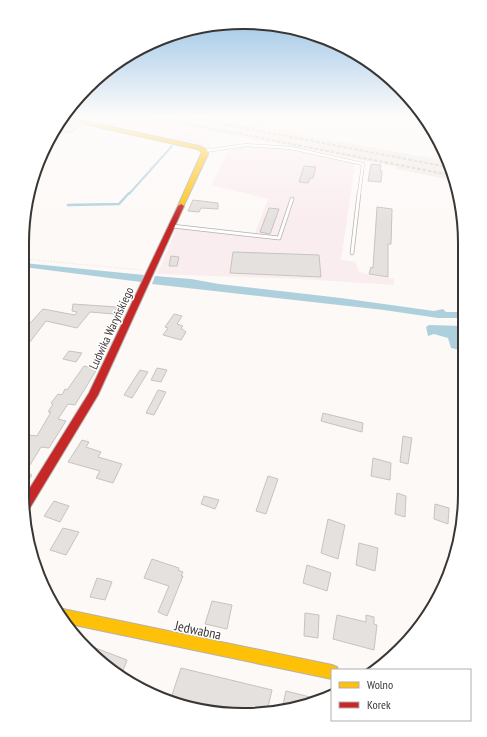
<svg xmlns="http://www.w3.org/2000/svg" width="487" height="737" font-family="'PT Sans Narrow',sans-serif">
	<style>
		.built { fill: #f1eae3 }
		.industrial { fill: #faedef }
		.water { fill: #aed0dd }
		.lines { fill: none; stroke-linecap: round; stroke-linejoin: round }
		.stream-far1 { stroke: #aed0dd; stroke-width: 2 }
		.stream { stroke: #aed0dd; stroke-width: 2.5 }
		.building { fill: #e4e1de; stroke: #c6c3c1 }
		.lane-far1-casing { stroke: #b4b2b0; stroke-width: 3.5 }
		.lane-casing { stroke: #b4b2b0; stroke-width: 4.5 }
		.slow-casing { stroke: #b4b2b0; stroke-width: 2 }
		.jam-casing { stroke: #b4b2b0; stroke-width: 2 }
		.path { stroke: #e3e2e2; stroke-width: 1; stroke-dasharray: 1 2; stroke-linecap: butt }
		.lane-far1 { stroke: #fffefe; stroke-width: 2.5 }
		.lane { stroke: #fffefe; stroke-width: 3 }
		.slow { fill: #ffc107; fill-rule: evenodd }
		.jam { fill: #c62828; fill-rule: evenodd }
		.rail { stroke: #cecdcc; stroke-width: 2; stroke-dasharray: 3.5 2; stroke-linecap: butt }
		.labels { text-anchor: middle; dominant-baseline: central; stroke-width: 3; stroke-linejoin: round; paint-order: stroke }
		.street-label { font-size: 12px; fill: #3a3633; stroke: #fff }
		.near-street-label { font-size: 14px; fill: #3a3633; stroke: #fff }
		.rim { fill: none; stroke: #3a3633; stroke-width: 2 }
	</style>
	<rect width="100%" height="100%" fill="#fcf9f7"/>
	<!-- built -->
	<polygon class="built" points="131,118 214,118 446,161 451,180 397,169 397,167 290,146"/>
	<!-- industrial -->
	<g class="industrial">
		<polygon points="69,118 131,118 185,129 217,133 206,142 215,149"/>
		<polygon points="247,146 290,150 355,164 341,260 356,262 358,271 369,275 394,279 394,285 302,279 157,274 169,248 175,230 180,225 255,233 268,199 211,185 229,150"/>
	</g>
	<!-- water -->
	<g class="water">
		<polygon points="24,263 144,275 141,282 24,267"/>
		<polygon points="155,276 191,279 219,284 341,298 434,311 443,309 446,312 464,312 464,318 438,318 384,310 152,284"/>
		<polygon points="429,325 464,326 464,351 451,348 448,338 434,334 428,336 426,327"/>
	</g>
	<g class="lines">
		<!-- stream-far1 -->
		<polyline class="stream-far1" points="129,194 172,146"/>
		<!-- stream -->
		<polyline class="stream" points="68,205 119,204 129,193"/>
	</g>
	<!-- building -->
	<g class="building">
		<polygon points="65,123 77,125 80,126 70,133 55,131"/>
		<polygon points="371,164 381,165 380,171 382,171 381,182 368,181"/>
		<polygon points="304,166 316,167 313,178 310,178 308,183 299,182"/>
		<polygon points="193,200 218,203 218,209 201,208 199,212 188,211"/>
		<polygon points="377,207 392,209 391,244 388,244 388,277 369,274 371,267 373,268"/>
		<polygon points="269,208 279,209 270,234 260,232"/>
		<polygon points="233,252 319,255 321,277 230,273"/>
		<polygon points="171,256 179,257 177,266 169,266"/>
		<polygon points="73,304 117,307 114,314 90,312 77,328 46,321 23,351 23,331 43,309 75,315 77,312 72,311"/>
		<polygon points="174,314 182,316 177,324 183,326 181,328 186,332 181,340 163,335 168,328 165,327"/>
		<polygon points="69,351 82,353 76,362 63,359"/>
		<polygon points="84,366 97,369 75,405 68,404 58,419 66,421 49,448 41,447 25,473 32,475 22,490 22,437 26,438 28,435 37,436 51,412 48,412 53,404 51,403 58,394 62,395 65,389 67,390"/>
		<polygon points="157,368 167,370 161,382 151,380"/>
		<polygon points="140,370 148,372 132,398 124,395"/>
		<polygon points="158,390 166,392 154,415 146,413"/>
		<polygon points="323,413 363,423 362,432 321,421"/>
		<polygon points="403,436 412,438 408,464 400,462"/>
		<polygon points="82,440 89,442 86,447 101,452 98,457 122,464 113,483 96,478 100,471 68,462"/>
		<polygon points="373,458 391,463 390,480 371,476"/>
		<polygon points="268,476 278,479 266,514 256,511"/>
		<polygon points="397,493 406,496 405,517 395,514"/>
		<polygon points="204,496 219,500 215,509 201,504"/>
		<polygon points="54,501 69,506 60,522 44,516"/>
		<polygon points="435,504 449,508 448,524 434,519"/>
		<polygon points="328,519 345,525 338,559 321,553"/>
		<polygon points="63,528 79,532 66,555 50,550"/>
		<polygon points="359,543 378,548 375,571 356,565"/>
		<polygon points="152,559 179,568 178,570 183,572 181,576 183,576 167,616 158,612 169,586 144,578"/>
		<polygon points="307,565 331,573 327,591 303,583"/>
		<polygon points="97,578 112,582 105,600 90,597"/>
		<polygon points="212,601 232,605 227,629 205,624"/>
		<polygon points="305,613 319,615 318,638 304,636"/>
		<polygon points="337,615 366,622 366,615 374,617 374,624 377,625 374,650 333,639"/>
		<polygon points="85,644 127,660 121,676 108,669"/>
		<polygon points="181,668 272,690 267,711 248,713 230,707 228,714 176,702 178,697 172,695"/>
		<polygon points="286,691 310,697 309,704 301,708 282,709"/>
	</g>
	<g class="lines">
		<!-- lane-far1 casing -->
		<g class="lane-far1-casing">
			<polyline id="lane-far1" points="205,151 246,145 291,148 363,164 359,194"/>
		</g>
		<!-- lane casing -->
		<g class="lane-casing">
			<g id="lane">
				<polyline points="172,226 279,238 292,199"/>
				<polyline points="352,253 359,193"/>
			</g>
		</g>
		<!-- slow casing -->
		<g class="slow-casing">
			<g id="slow">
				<polygon points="63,118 69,118 199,146 207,150 208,154 183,207 178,206 202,152 197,149 62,119"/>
				<polygon points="58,608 332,665 337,667 338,670 332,670 332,679 65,623 59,617 56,609"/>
			</g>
		</g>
		<!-- jam casing -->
		<g class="jam-casing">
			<polygon id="jam" points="181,204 184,206 98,395 28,511 25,512 23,499 89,393 178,206"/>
		</g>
		<!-- path -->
		<polyline class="path" points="24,259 141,270"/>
		<!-- lane-far1 -->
		<use href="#lane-far1" class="lane-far1"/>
		<!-- lane -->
		<use href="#lane" class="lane"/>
		<!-- slow -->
		<use href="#slow" class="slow"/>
		<!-- jam -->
		<use href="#jam" class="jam"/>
		<!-- rail -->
		<g class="rail">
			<polyline points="158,118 450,175"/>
			<polyline points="192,118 448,167"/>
		</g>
	</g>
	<!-- sky -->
	<linearGradient id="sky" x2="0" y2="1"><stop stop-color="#91bfe4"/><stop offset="0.53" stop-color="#fefcfb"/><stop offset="1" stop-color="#fefcfb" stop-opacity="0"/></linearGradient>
	<rect width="487" height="221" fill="url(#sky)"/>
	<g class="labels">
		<!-- street labels -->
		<g class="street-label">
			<text transform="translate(111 328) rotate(-65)">Ludwika Waryńskiego</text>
		</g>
		<!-- near-street labels -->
		<g class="near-street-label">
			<text transform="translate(198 630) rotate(12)">Jedwabna</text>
		</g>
	</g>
	<!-- crop -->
	<path d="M0 0H487V737H0ZM243 29H244A214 214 0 0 1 458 243V494A214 214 0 0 1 244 708H243A214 214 0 0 1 29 494V243A214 214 0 0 1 243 29Z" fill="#fff" fill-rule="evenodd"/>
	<path class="rim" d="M243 29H244A214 214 0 0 1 458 243V494A214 214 0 0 1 244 708H243A214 214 0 0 1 29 494V243A214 214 0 0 1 243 29Z"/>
	<!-- legend -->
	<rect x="331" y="669" width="140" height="52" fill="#ffffff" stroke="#b0afad"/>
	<rect x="339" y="682" width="20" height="6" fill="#ffc107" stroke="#b0afad"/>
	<text x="367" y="689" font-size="12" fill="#3a3633">Wolno</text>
	<rect x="339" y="702" width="20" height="6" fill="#c62828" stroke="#b0afad"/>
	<text x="367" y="709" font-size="12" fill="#3a3633">Korek</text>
</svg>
